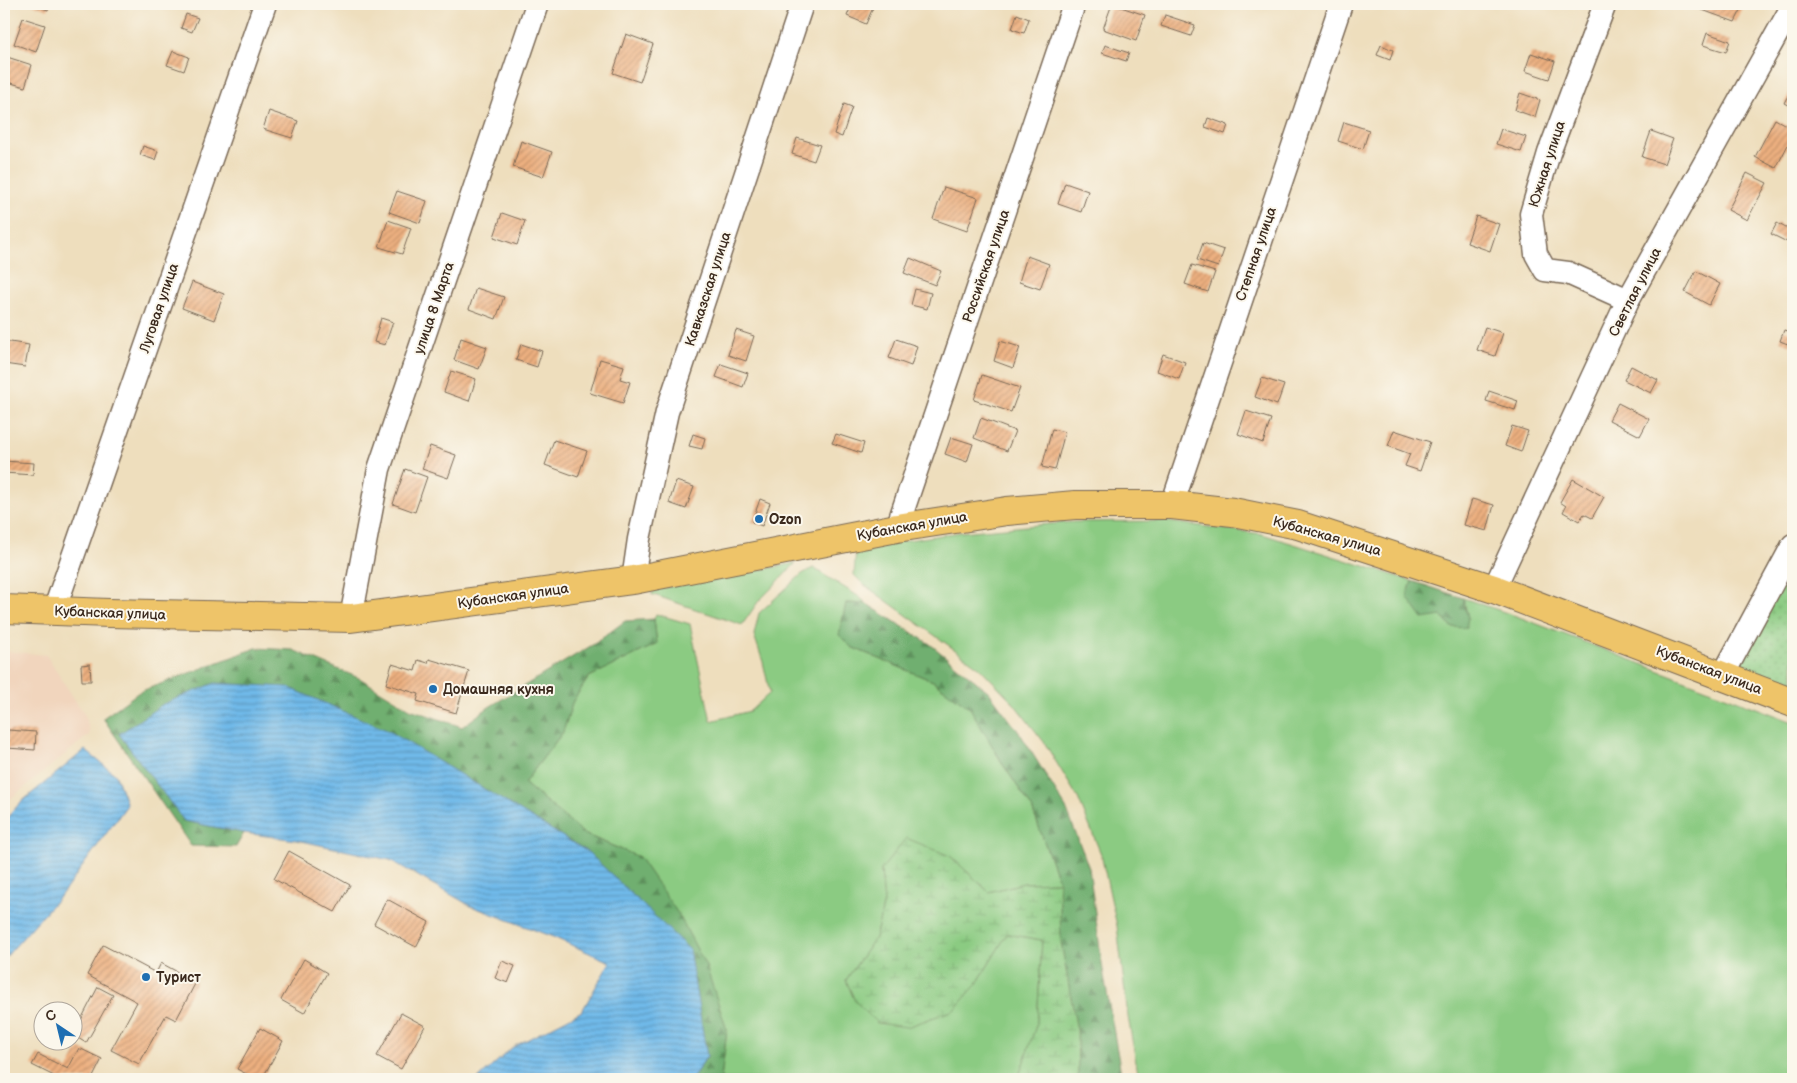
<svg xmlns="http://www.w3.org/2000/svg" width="1797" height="1083" font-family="'Balsamiq Sans',sans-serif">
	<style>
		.built { fill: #f1d5bd }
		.grass { fill: #8bcb82; stroke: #637a50 }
		.forest { fill: url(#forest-firs); stroke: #566c47 }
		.wetland { fill: url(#wetland-marsh); stroke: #637a50 }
		.garden { fill: url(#garden-dots); stroke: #637a50 }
		.water { fill: url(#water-rules); stroke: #567284 }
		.building { fill: url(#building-hatch) }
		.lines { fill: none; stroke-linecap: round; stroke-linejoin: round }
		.minor-casing { stroke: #7a6956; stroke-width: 25 }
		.major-casing { stroke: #7a6956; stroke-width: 30 }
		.minor { stroke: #fff; stroke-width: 22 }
		.major { stroke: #eec469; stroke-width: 28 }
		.poi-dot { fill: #1f6fb2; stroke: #fbf7ec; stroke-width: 2 }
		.labels { text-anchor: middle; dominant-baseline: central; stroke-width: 4; stroke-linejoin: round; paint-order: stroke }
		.street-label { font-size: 14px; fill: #3b2a1e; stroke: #fbf7ec }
		.poi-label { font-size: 14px; font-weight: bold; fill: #3b2a1e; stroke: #fbf7ec; text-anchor: start }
	</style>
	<defs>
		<pattern id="forest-firs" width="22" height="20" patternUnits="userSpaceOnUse" patternTransform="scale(1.25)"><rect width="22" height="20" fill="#70af70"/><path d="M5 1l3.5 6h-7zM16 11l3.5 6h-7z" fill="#5d8f5b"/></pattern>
		<pattern id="wetland-marsh" width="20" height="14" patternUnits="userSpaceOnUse" patternTransform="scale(1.25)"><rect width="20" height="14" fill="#8bcb82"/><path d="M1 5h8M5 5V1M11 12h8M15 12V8" fill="none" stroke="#79ae70"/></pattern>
		<pattern id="garden-dots" width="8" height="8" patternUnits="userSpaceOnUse" patternTransform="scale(1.25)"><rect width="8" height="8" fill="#8bcb82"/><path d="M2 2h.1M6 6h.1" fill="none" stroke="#79ae70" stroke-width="1.8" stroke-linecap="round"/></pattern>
		<pattern id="water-rules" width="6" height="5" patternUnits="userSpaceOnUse" patternTransform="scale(1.25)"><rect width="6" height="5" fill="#70b9e9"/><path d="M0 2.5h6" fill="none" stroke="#5d97bc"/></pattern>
		<pattern id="building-hatch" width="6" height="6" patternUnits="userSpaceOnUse" patternTransform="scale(1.25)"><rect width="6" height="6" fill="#edb080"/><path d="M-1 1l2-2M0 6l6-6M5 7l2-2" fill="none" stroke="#c18f68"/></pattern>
	</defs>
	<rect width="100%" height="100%" fill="#fbf7ec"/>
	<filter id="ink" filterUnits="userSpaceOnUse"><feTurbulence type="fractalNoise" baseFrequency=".02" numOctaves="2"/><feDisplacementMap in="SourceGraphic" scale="10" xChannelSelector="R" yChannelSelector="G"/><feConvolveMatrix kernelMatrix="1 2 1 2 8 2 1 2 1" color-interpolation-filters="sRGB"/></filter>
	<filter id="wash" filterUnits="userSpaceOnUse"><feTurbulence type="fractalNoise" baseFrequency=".0096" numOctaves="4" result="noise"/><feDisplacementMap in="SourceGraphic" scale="20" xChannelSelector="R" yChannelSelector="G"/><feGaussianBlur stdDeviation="1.12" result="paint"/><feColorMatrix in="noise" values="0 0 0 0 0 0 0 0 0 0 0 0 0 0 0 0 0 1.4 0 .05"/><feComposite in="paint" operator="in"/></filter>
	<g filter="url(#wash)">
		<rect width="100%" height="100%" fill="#eedebd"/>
		<!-- built -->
		<polygon class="built" points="4,651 46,655 86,717 90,734 4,804"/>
		<!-- grass -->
		<g class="grass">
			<polygon points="1162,521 1262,534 1412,581 1407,597 1441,616 1451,627 1468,618 1463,598 1519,617 1793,722 1793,1079 1139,1079 1128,1017 1117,926 1101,854 1078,798 1044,742 1011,700 979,667 863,584 854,575 856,548 961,532 1072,522"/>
			<polygon points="796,563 758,602 742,625 651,594 657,589"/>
			<polygon points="813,568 858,596 867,604 846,603 851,647 933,681 970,707 1004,766 1032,808 1059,882 1024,883 989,892 950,856 881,870 884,902 875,938 846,980 855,1001 976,985 1007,934 1042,940 1037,1023 1020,1073 1014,1079 721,1079 727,1030 639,857 584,834 524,783 563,732 573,701 589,677 657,644 654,619 656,614 690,624 711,721 750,711 770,693 763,662 754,635 759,613 802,574"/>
		</g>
		<!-- forest -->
		<g class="forest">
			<polygon points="1412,581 1463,598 1468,618 1466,628 1451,627 1441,616 1423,619 1407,597"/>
			<polygon points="846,603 867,604 930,644 989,692 1021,735 1066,808 1089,868 1102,964 1122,1079 1078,1079 1077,1031 1061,943 1059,882 1032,808 1004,766 970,708 933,681 851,647 839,635"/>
			<polygon points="654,619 657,644 589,677 573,701 563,732 524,783 584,834 639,857 679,915 706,966 727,1030 721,1079 692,1079 707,1056 588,852 493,795 184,821 244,833 236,847 191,846 103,718 139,692 256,648 293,650 361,679 410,709 462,727 489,707 594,644 625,621"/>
		</g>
		<!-- wetland -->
		<polygon class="wetland" points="906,838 950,856 989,892 1024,883 1059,882 1061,943 1077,1031 1078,1079 1014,1079 1020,1073 1037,1023 1042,940 1007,934 976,985 954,1010 907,1027 877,1023 855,1001 846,980 875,938 884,903 881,870"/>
		<!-- garden -->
		<polygon class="garden" points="1793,561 1793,693 1732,671"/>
		<!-- water -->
		<g class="water">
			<polygon points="215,683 288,687 389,731 588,852 689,949 707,1056 692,1079 478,1079 513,1047 582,1011 610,962 553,937 471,906 390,860 297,840 244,833 184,821 119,734 163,704"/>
			<polygon points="85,750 116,775 127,805 66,889 4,959 4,821 20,803"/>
		</g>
		<g id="blocks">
			<!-- building -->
			<g class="building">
				<polygon points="31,4 50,4 48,10"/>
				<polygon points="852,4 874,5 866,24 847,16"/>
				<polygon points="1112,4 1145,15 1136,41 1103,29"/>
				<polygon points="1686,4 1744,4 1735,22"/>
				<polygon points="186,14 198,18 192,32 181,28"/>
				<polygon points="1017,14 1029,19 1024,33 1012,29"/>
				<polygon points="1165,15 1195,25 1191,36 1161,26"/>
				<polygon points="23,18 45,25 36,52 14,44"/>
				<polygon points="1707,33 1730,41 1726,52 1703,45"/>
				<polygon points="626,34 653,44 640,82 613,73"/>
				<polygon points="1105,45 1129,53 1126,61 1102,53"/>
				<polygon points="1381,45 1393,50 1390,60 1377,55"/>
				<polygon points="173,51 189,57 184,71 167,65"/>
				<polygon points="1531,53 1555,61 1549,79 1525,71"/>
				<polygon points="4,56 32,65 25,87 4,81"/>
				<polygon points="1793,86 1793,108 1784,103"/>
				<polygon points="1520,93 1540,100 1535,117 1515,110"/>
				<polygon points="844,104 852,107 842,137 834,134"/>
				<polygon points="269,111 298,121 292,138 263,129"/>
				<polygon points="1208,118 1228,125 1225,134 1205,127"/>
				<polygon points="1775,119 1793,129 1793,135 1776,168 1755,157"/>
				<polygon points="1344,122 1369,130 1363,149 1338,141"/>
				<polygon points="1501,129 1526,137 1521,152 1496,144"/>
				<polygon points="1651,131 1673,139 1664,164 1642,157"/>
				<polygon points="797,138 820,145 814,161 792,154"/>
				<polygon points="521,141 552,152 543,177 513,167"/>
				<polygon points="143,146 158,151 155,160 140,155"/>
				<polygon points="1747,173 1767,183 1747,220 1728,210"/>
				<polygon points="1065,183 1088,191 1081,212 1058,204"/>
				<polygon points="944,187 978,198 967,231 933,219"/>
				<polygon points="397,191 427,201 420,223 389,212"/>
				<polygon points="502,213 525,221 517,245 494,237"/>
				<polygon points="1476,216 1499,224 1490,251 1467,243"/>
				<polygon points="388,220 411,228 402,254 379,247"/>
				<polygon points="1777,223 1793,232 1789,243 1771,234"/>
				<polygon points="1203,243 1224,250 1218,267 1197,260"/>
				<polygon points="1027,256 1049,264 1040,289 1019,282"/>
				<polygon points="910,258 941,271 935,285 904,273"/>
				<polygon points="1192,265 1215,272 1208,292 1185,284"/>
				<polygon points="1696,271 1720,284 1709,305 1685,292"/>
				<polygon points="192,282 224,294 214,320 182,308"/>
				<polygon points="476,288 504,297 496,319 469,309"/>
				<polygon points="915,289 931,293 927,309 911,305"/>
				<polygon points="381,318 393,322 385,345 374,342"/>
				<polygon points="1485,327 1503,333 1495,356 1477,350"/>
				<polygon points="736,330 754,336 746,361 728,355"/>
				<polygon points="1784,330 1793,333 1793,346 1780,341"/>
				<polygon points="461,338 487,347 479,369 454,360"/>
				<polygon points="896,339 917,346 911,366 889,358"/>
				<polygon points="4,341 29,345 25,367 4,364"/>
				<polygon points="1000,341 1020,347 1013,368 994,361"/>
				<polygon points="521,344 542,351 537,367 516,360"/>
				<polygon points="1163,354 1185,362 1179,379 1157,371"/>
				<polygon points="600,359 624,366 620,379 630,382 623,403 590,393"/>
				<polygon points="721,364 748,373 743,387 716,377"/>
				<polygon points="1631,366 1658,380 1651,393 1624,380"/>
				<polygon points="451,371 476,379 469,401 444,392"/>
				<polygon points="982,375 1020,388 1011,412 974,400"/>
				<polygon points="1262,378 1284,385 1277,405 1255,397"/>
				<polygon points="1489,391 1518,401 1515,410 1486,401"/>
				<polygon points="1618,403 1649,419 1640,436 1609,420"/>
				<polygon points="1246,411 1271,419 1263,443 1238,434"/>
				<polygon points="981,418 1015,431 1007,451 974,438"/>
				<polygon points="1512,426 1528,431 1521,452 1505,446"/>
				<polygon points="1052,429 1065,432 1055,470 1042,467"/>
				<polygon points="1394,430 1430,442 1420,471 1405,466 1410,454 1388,446"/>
				<polygon points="693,434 705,438 702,449 689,446"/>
				<polygon points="836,434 864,443 861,453 832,443"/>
				<polygon points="951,437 973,444 967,462 945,454"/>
				<polygon points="554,440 587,451 578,477 545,465"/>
				<polygon points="430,446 456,455 448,478 422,469"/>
				<polygon points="4,461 34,463 33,475 4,473"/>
				<polygon points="405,469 427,477 415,512 393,504"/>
				<polygon points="1573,479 1604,497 1592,518 1584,514 1579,521 1563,512 1566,506 1560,502"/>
				<polygon points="676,481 694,487 686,509 669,503"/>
				<polygon points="760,499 770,503 762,526 752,522"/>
				<polygon points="1472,499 1494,505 1487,531 1464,525"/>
				<polygon points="429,659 469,671 456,713 417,701 419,694 386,684 392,664 415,671 418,660 428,663"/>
				<polygon points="90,664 91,681 82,681 81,665"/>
				<polygon points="8,730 36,732 35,750 7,748"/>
				<polygon points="289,851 350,885 335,912 274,879"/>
				<polygon points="387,899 429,922 416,947 374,924"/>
				<polygon points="103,945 156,973 161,963 196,982 176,1020 166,1015 139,1064 111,1050 137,1002 87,975"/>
				<polygon points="304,959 327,973 304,1013 281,1000"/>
				<polygon points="502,961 515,966 508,983 495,978"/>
				<polygon points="98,987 113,995 86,1043 73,1035"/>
				<polygon points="401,1013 425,1026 401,1069 377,1056"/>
				<polygon points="260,1028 283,1041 262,1079 256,1079 237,1069"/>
				<polygon points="79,1048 102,1059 92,1079 60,1079 32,1065 38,1054 68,1069"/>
			</g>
		</g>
	</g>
	<g filter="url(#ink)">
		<use href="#blocks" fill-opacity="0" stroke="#7a6956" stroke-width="1"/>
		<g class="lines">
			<!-- minor casing -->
			<g class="minor-casing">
				<g id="minor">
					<polyline points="1605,4 1549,153 1531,214 1536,254 1545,270 1568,273 1628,300"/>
					<polyline points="1172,505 1341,4"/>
					<polyline points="897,528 1074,4"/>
					<polyline points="633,580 639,539 667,412 802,4"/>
					<polyline points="1494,589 1628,300 1793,5"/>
					<polyline points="54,611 265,4"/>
					<polyline points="351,618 379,469 537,4"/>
					<polyline points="1723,675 1793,545"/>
				</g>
			</g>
			<!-- major casing -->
			<g class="major-casing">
				<polyline id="major" points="4,609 109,613 351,618 633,580 897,528 1007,511 1075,505 1172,505 1233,512 1298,525 1494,589 1793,703"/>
			</g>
			<!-- minor -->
			<use href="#minor" class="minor"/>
			<!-- major -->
			<use href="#major" class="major"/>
		</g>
	</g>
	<!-- markers -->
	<g class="poi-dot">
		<circle cx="759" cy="519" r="5"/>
		<circle cx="433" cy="689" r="5"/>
		<circle cx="146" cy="977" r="5"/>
	</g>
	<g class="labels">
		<!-- street labels -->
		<g class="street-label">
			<text transform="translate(1547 164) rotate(-72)">Южная улица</text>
			<text transform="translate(1256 254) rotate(-71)">Степная улица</text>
			<text transform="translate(986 266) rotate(-71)">Российская улица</text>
			<text transform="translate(708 289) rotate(-72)">Кавказская улица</text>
			<text transform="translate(1635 292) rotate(-63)">Светлая улица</text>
			<text transform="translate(159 308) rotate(-71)">Луговая улица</text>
			<text transform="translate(434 308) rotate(-71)">улица 8 Марта</text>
			<text transform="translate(912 526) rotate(-10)">Кубанская улица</text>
			<text transform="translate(1327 536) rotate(16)">Кубанская улица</text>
			<text transform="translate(513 596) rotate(-8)">Кубанская улица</text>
			<text transform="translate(110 613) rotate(2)">Кубанская улица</text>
			<text transform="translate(1709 670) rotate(21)">Кубанская улица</text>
		</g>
		<!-- poi labels -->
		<g class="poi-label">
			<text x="769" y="519">Ozon</text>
			<text x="443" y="689">Домашняя кухня</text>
			<text x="156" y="977">Турист</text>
		</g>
	</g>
	<!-- margin -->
	<rect width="1797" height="1083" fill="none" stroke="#fbf7ec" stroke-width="20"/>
	<!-- north arrow -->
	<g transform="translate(58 1026) rotate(325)"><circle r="24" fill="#fbf7ec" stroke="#aea59a"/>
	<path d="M0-4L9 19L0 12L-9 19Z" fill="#1f6fb2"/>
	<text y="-8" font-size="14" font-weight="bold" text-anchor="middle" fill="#3b2a1e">С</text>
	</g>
</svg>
